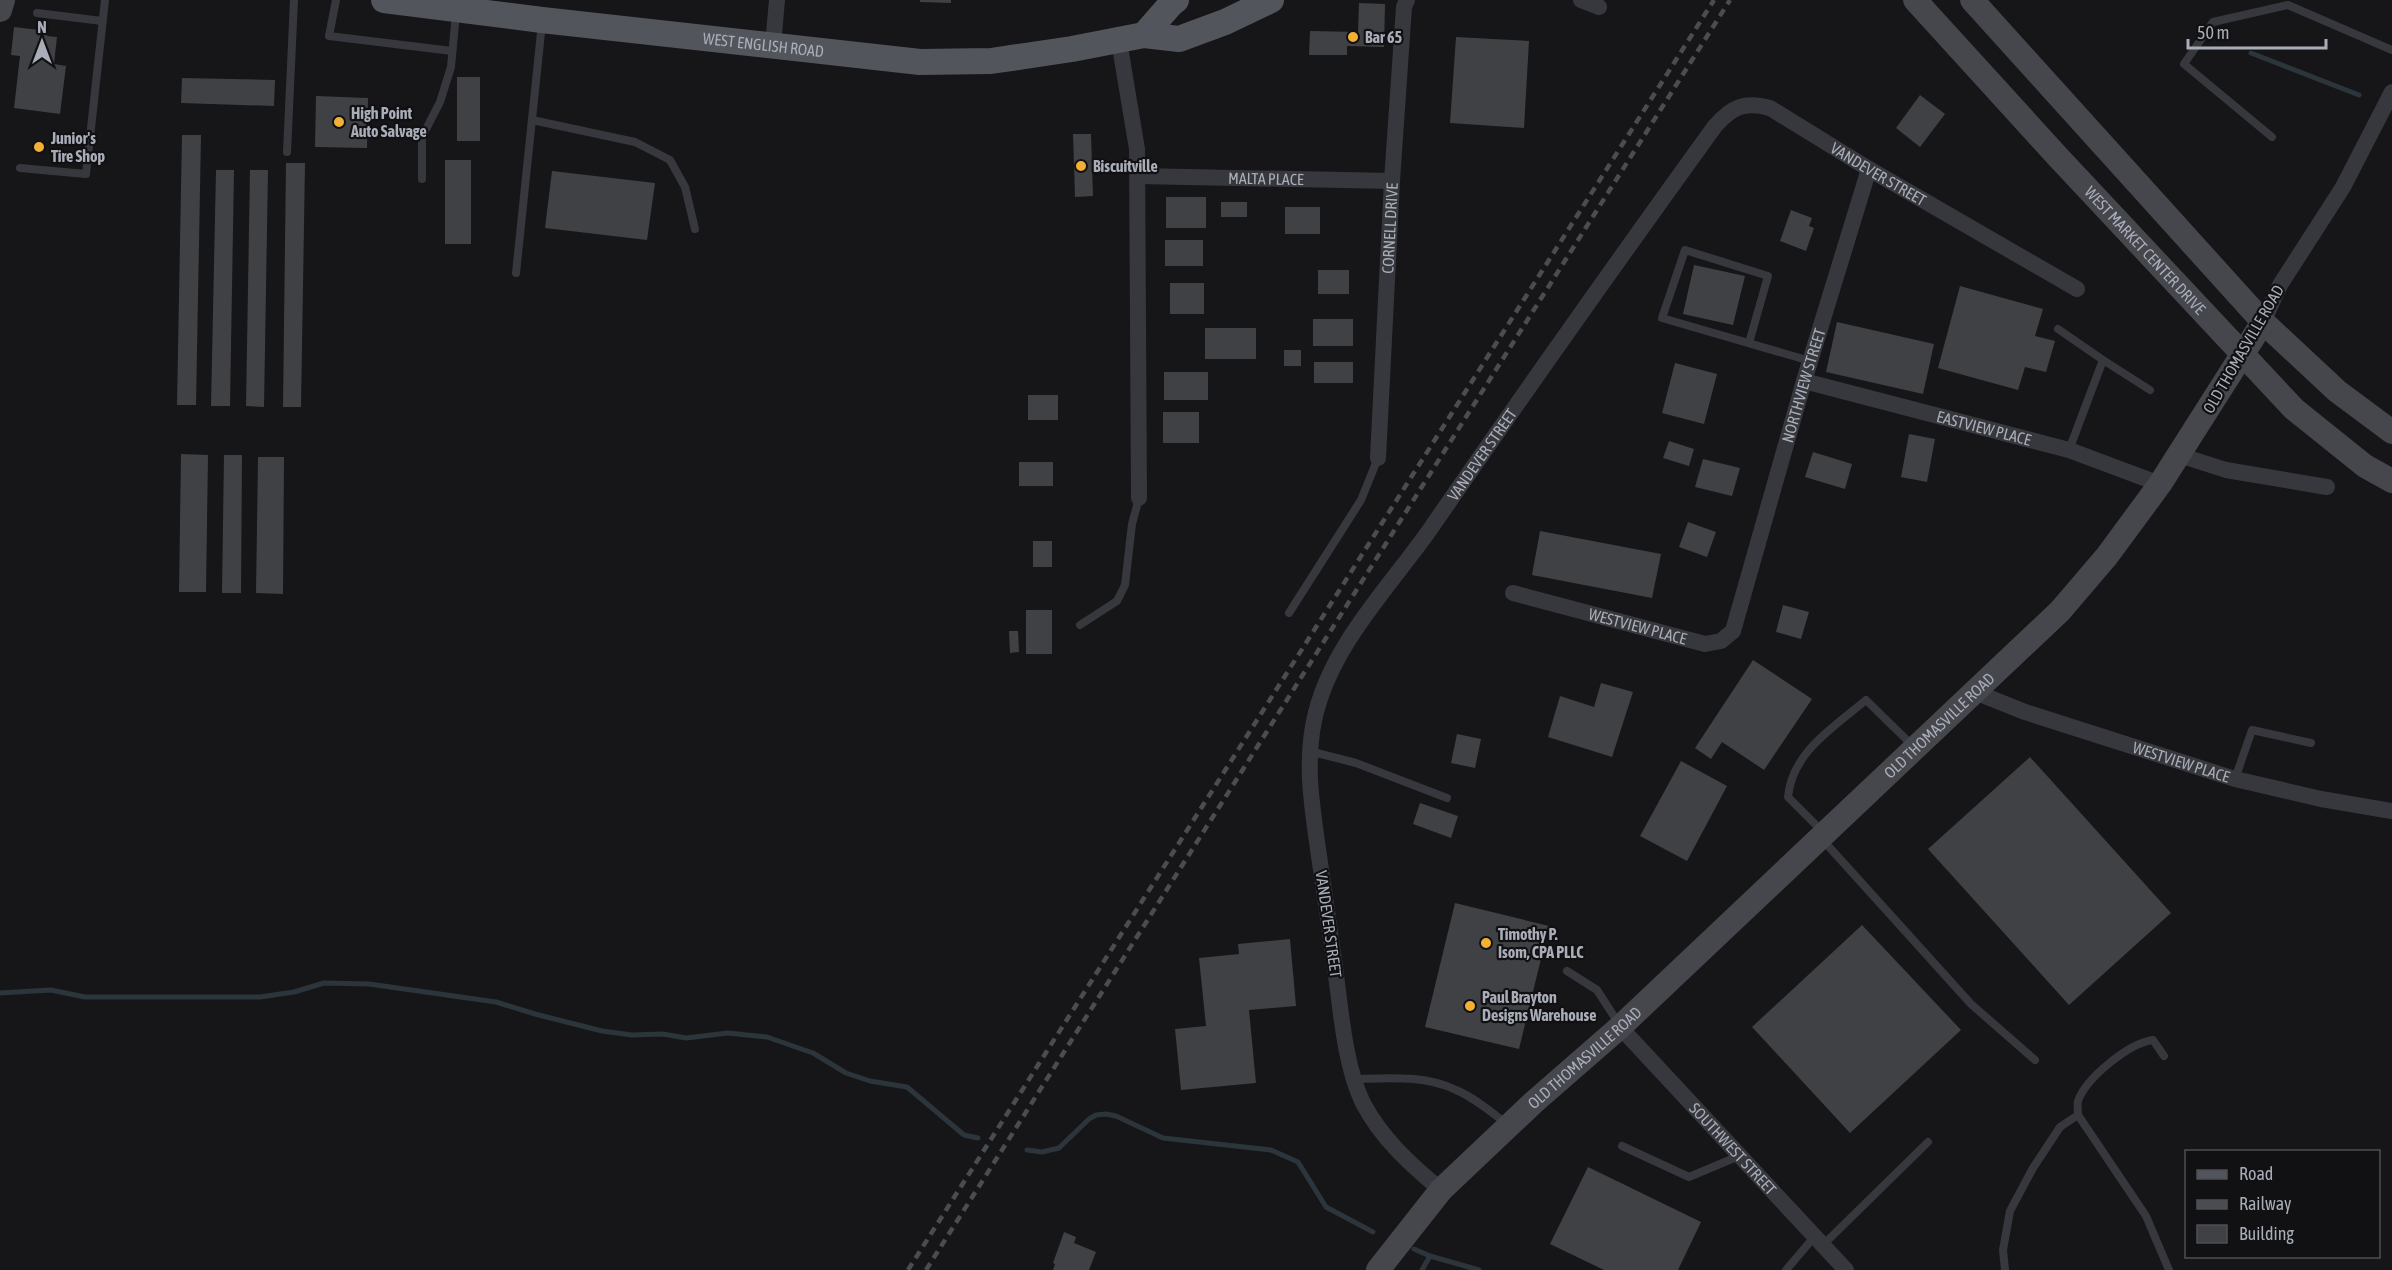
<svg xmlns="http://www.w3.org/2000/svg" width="2392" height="1270" font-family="'Asap Condensed',sans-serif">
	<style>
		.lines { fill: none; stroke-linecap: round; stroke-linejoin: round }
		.stream { stroke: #2c353c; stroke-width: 5 }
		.building { fill: #404145 }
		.lane { stroke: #37383d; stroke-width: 8 }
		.street { stroke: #37383d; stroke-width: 16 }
		.secondary { stroke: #45474d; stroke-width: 24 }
		.primary { stroke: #53555c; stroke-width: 26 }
		.rail { stroke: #4a4c52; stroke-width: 4.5; stroke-dasharray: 8 6; stroke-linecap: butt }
		.poi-dot { fill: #f2b134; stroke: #111113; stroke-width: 2 }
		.labels { text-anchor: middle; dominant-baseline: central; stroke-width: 4.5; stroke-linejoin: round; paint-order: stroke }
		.poi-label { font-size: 16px; font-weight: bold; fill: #a8adb8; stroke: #111113; text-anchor: start }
		.street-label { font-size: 16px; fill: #a8adb8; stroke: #111113 }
	</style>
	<rect width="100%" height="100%" fill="#161618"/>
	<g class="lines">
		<!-- stream -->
		<g class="stream">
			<polyline points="2251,53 2359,95"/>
			<polyline points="0,993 51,990 85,997 260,997 294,992 324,983 369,984 496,1002 535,1014 602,1031 632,1035 663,1034 686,1038 728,1033 767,1037 813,1053 846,1073 870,1081 907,1087 964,1135 978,1138"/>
			<polyline points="1027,1150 1042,1152 1059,1148 1089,1119 1096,1115 1106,1114 1116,1116 1163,1138 1271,1150 1298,1162 1326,1207 1373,1232"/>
			<polyline points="1414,1249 1430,1256 1479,1270"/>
			<polyline points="1422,1270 1430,1256"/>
		</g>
	</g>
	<!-- building -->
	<g class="building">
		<polygon points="920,0 951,0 951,3 920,2"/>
		<polygon points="1359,3 1385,4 1384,47 1347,46 1347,55 1309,55 1310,31 1358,32"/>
		<polygon points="14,27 48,31 47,36 57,37 54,64 66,66 60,114 14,108 20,56 11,55"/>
		<polygon points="1456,37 1529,41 1524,128 1450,123"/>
		<rect x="457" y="77" width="23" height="64"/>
		<polygon points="182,78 275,80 274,106 181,103"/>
		<polygon points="1920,95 1945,114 1920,147 1896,128"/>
		<polygon points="316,96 368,98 367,148 315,147"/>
		<polygon points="1073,134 1091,134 1093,196 1075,197"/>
		<polygon points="182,135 201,135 196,405 177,405"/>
		<rect x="445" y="160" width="26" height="84"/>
		<polygon points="286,163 305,163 301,407 283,407"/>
		<polygon points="216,170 234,170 230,406 211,406"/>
		<polygon points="250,170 268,170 264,407 246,406"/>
		<polygon points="552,171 655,183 647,240 545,228"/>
		<rect x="1166" y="197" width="40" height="31"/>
		<rect x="1221" y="202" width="26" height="15"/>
		<rect x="1285" y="207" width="35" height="27"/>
		<polygon points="1791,210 1812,218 1809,226 1814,228 1806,251 1780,241"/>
		<rect x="1165" y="240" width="38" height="26"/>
		<polygon points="1694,265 1745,276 1733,325 1683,314"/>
		<rect x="1318" y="270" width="31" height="24"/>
		<rect x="1170" y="283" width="34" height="31"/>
		<polygon points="1960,286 2043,309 2035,336 2055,341 2046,372 2025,367 2018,390 1938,368"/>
		<rect x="1313" y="319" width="40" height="27"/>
		<polygon points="1837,322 1934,344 1923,394 1826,372"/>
		<rect x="1205" y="328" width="51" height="31"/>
		<rect x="1284" y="350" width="17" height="16"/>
		<rect x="1314" y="362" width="39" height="21"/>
		<polygon points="1675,363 1717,374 1704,424 1662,413"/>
		<rect x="1164" y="372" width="44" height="28"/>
		<rect x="1028" y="395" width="30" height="25"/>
		<rect x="1163" y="412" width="36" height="31"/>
		<polygon points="1909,434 1935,439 1927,482 1901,477"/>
		<polygon points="1669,441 1694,449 1689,466 1663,458"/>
		<polygon points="1813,452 1852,464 1845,489 1805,477"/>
		<polygon points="181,454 208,455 206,592 179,592"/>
		<polygon points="224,455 242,455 241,593 222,593"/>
		<polygon points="258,457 284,457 283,594 256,593"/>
		<polygon points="1703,459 1740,468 1732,496 1695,487"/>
		<rect x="1019" y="462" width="34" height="24"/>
		<polygon points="1688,522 1716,532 1707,557 1679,547"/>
		<polygon points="1540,531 1661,554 1652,598 1532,575"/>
		<rect x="1033" y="541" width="19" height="26"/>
		<polygon points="1783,605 1809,612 1801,639 1776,632"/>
		<rect x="1026" y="610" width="26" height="44"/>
		<polygon points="1009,631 1018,631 1019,652 1010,653"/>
		<polygon points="1753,660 1812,699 1764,770 1722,742 1711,759 1695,748"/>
		<polygon points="1601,683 1633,692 1612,757 1548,737 1560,696 1594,707"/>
		<polygon points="1457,734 1481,739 1475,768 1451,763"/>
		<polygon points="2030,757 2171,913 2069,1005 1928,849"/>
		<polygon points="1681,761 1727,786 1687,861 1640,836"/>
		<polygon points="1420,803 1458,816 1451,838 1413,824"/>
		<polygon points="1455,903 1549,926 1519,1049 1425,1027"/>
		<polygon points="1862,925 1961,1030 1850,1133 1752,1027"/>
		<polygon points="1290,939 1296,1006 1249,1010 1256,1083 1181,1090 1175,1029 1206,1026 1199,958 1239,954 1238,944"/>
		<polygon points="1588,1167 1701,1222 1678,1270 1604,1270 1550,1244"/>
		<polygon points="1064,1232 1076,1237 1074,1243 1096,1252 1089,1270 1053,1270 1055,1264 1053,1263"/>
	</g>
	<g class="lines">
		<!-- lane -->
		<g class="lane">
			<polyline points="336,0 329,36 452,51"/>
			<polyline points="37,13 102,21"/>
			<polyline points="532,120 635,142 670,160 685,187 695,229"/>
			<polyline points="2272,137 2184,64 2213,22 2288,5 2392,50"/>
			<polyline points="287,152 294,0"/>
			<polyline points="20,168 86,174 105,0"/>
			<polyline points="422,179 422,137 440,102 451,67 456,13"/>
			<polyline points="516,273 542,23"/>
			<polyline points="2058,329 2103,360 2069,450"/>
			<polyline points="1749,343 1768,276 1685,250 1662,318 1810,361"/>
			<polyline points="2103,360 2150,390"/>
			<polyline points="1289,613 1361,500 1378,458"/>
			<polyline points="1080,625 1117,601 1125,585 1132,524 1139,498"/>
			<polyline points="1309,751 1356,763 1447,798"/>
			<polyline points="2235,779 2252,730 2311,743"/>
			<path d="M 1824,833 L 1788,797 C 1792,752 1834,727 1866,700 L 1913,746"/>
			<polyline points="1821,838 1971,1004 2035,1060"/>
			<polyline points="1567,971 1597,990 1619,1024"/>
			<path d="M 1355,1079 C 1389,1078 1425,1075 1456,1090 C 1475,1098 1491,1112 1507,1124"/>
			<path d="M 2078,1115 C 2078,1111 2077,1105 2078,1101 C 2086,1078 2129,1043 2153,1040 L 2164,1056"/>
			<polyline points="1622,1146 1689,1177 1739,1156"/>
			<polyline points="1823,1245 1928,1142"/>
			<polyline points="1786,1270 1815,1236"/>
			<polyline points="2005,1270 2003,1250 2010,1211 2033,1168 2060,1127 2078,1115 2146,1216 2169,1270"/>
		</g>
		<!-- street -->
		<g class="street">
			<polyline points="1581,0 1599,7"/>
			<polyline points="1119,41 1137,149 1139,498"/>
			<polyline points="773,45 777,0"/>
			<path id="s1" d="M 1138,176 L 1392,181"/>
			<polyline points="2263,322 2280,285 2343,187 2392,92"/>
			<path id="s2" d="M 1804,381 L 2069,450 L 2160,484"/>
			<polyline points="2179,455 2226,470 2327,487"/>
			<path id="s3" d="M 1378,458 L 1392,181 L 1404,7 L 1407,0"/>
			<path id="s4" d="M 1513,593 L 1705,644 L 1721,641 L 1733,631 L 1804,381 L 1869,169"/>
			<path id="s5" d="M 1975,692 L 2025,712 L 2235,779 L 2321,799 L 2392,811"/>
			<path id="s6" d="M 1620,1027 L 1846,1270"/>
			<path id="s7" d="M 1441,1190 C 1411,1165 1381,1138 1363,1103 C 1343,1063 1340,998 1333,953 C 1328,918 1323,884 1318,849 C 1312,806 1305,765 1314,721 C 1329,647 1389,588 1431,528 C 1524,393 1619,259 1715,126 C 1732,107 1744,101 1770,108 L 1869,169 L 2077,289"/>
		</g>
		<!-- secondary -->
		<g class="secondary">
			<path id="s8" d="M 1915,0 L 2058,157 L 2294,409 L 2365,466 L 2392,481"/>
			<polyline points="1972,0 2263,322 2337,391 2392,432"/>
			<polyline points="0,10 3,0"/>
			<path id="s9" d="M 1378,1270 L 1441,1190 L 1534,1102 L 1620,1027 L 2060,611 L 2107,556 L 2160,484 L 2263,322"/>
		</g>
		<!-- primary -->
		<g class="primary">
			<path id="s10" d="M 384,0 L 542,20 L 920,62 L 991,61 L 1072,49 L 1144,35 L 1179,39 L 1225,22 L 1271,0"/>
			<polyline points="1144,35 1172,3 1176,0"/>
		</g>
		<!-- rail -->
		<g class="rail">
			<polyline points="908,1270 1714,0"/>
			<polyline points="926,1270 1730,0"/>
		</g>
	</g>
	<!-- markers -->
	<g class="poi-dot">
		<circle cx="1353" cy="37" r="6"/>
		<circle cx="339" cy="122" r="6"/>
		<circle cx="39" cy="147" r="6"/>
		<circle cx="1081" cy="166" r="6"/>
		<circle cx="1486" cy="943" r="6"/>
		<circle cx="1470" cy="1006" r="6"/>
	</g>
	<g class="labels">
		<!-- poi labels -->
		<g class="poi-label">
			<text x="1365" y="37">Bar 65</text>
			<text x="351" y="113">High Point<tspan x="351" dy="18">Auto Salvage</tspan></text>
			<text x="51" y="138">Junior's<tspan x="51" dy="18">Tire Shop</tspan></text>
			<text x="1093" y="166">Biscuitville</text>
			<text x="1498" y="934">Timothy P.<tspan x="1498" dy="18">Isom, CPA PLLC</tspan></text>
			<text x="1482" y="997">Paul Brayton<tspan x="1482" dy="18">Designs Warehouse</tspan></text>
		</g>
		<!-- street labels -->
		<g class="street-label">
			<text stroke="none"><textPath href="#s10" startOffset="382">WEST ENGLISH ROAD</textPath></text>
			<text stroke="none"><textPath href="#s7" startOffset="1414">VANDEVER STREET</textPath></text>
			<text stroke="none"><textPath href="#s1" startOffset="128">MALTA PLACE</textPath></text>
			<text stroke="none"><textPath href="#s3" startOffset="230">CORNELL DRIVE</textPath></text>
			<text stroke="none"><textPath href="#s8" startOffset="340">WEST MARKET CENTER DRIVE</textPath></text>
			<text transform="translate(2243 349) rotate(-60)">OLD THOMASVILLE ROAD</text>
			<text stroke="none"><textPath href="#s4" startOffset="486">NORTHVIEW STREET</textPath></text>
			<text stroke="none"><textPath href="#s2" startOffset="186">EASTVIEW PLACE</textPath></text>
			<text stroke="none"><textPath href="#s7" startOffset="822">VANDEVER STREET</textPath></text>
			<text stroke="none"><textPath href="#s4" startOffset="129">WESTVIEW PLACE</textPath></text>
			<text stroke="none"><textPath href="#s9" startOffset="783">OLD THOMASVILLE ROAD</textPath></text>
			<text stroke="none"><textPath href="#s5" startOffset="218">WESTVIEW PLACE</textPath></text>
			<text transform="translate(1329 924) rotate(82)">VANDEVER STREET</text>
			<text stroke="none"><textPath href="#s9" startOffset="297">OLD THOMASVILLE ROAD</textPath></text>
			<text stroke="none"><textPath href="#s6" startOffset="166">SOUTHWEST STREET</textPath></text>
		</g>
	</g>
	<!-- legend -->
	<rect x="2185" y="1150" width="195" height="108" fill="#111113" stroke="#4d4f55" stroke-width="1.5"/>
	<rect x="2197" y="1170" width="30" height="9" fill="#53555c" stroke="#4d4f55" stroke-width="1.5"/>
	<text x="2239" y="1180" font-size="18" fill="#a8adb8">Road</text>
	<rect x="2197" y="1200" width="30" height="9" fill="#4a4c52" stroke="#4d4f55" stroke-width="1.5"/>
	<text x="2239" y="1210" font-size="18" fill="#a8adb8">Railway</text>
	<rect x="2197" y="1225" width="30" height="18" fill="#404145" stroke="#4d4f55" stroke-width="1.5"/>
	<text x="2239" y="1240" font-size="18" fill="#a8adb8">Building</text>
	<!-- north arrow -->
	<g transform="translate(42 42)" stroke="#111113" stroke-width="4.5" paint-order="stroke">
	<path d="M0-4.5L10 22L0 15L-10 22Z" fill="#a8adb8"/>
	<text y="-9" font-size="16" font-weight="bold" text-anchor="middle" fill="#a8adb8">N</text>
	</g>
	<!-- scale -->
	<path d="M2188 39v9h138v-9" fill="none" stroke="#a8adb8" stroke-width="3"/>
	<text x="2197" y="39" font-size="18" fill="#a8adb8" stroke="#111113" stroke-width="4.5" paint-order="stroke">50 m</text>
</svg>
